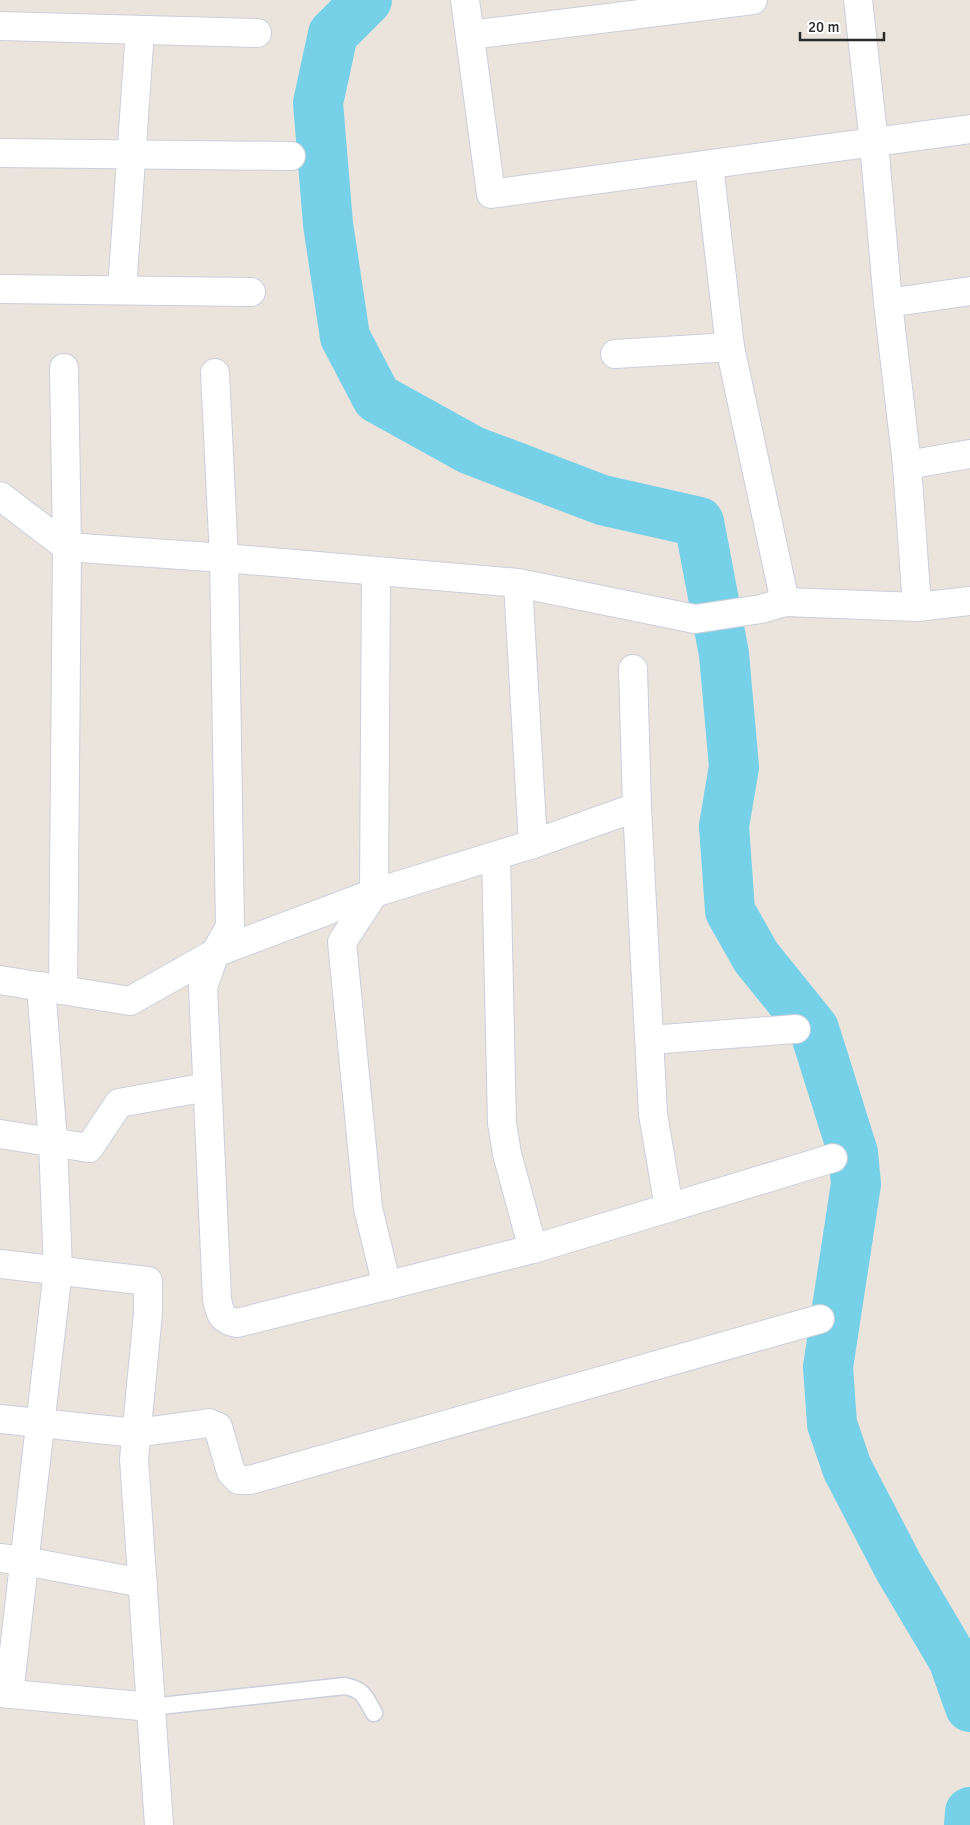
<svg xmlns="http://www.w3.org/2000/svg" width="970" height="1825" font-family="Signika,sans-serif">
	<style>
		.lines { fill: none; stroke-linecap: round; stroke-linejoin: round }
		.river { stroke: #75d0e8; stroke-width: 50 }
		.lane-casing { stroke: #cbcfdb; stroke-width: 19 }
		.street-casing { stroke: #cbcfdb; stroke-width: 30 }
		.lane { stroke: #fff; stroke-width: 16 }
		.street { stroke: #fff; stroke-width: 28 }
	</style>
	<rect width="100%" height="100%" fill="#ebe4dd"/>
	<g class="lines">
		<!-- river -->
		<g class="river">
			<polyline points="367,0 333,34 318,103 328,224 345,337 377,398 471,450 602,500 699,522 724,654 734,767 724,826 730,911 756,957 814,1029 853,1153 856,1184 828,1367 832,1424 847,1468 899,1568 953,1659 970,1707"/>
			<polyline points="969,1825 970,1812"/>
		</g>
		<!-- lane casing -->
		<g class="lane-casing">
			<path id="lane" d="M 151,1707 L 345,1686 C 364,1690 365,1697 374,1713"/>
		</g>
		<!-- street casing -->
		<g class="street-casing">
			<g id="street">
				<polyline points="465,0 491,194 970,129"/>
				<polyline points="858,0 874,143 888,303 907,465 917,607"/>
				<polyline points="0,26 257,33"/>
				<polyline points="470,35 753,0"/>
				<polyline points="0,153 291,156"/>
				<polyline points="709,165 730,347 785,602"/>
				<polyline points="0,289 251,292"/>
				<polyline points="122,290 140,30"/>
				<polyline points="888,303 970,291"/>
				<polyline points="615,354 730,347"/>
				<path d="M 215,373 L 224,558 L 230,927 L 215,953 L 203,987 L 217,1299 C 220,1314 221,1320 237,1323 L 533,1249 L 833,1158"/>
				<polyline points="907,465 970,454"/>
				<polyline points="0,496 67,547 224,558 518,583 695,619 761,609 785,602 917,607 970,601"/>
				<polyline points="376,571 374,893 342,942 368,1208 387,1286"/>
				<polyline points="518,583 533,844"/>
				<polyline points="637,807 653,1114 669,1208"/>
				<polyline points="496,856 502,1123 507,1154 533,1249"/>
				<polyline points="0,980 130,1001 215,953 374,893 533,844 637,807 633,669"/>
				<polyline points="63,990 67,547 64,368"/>
				<polyline points="650,1040 796,1029"/>
				<polyline points="0,1134 89,1148 119,1103 207,1087"/>
				<polyline points="0,1264 148,1281 148,1313 134,1459 159,1825"/>
				<polyline points="0,1419 136,1433 209,1423 218,1427 231,1472 239,1480 250,1480 820,1319"/>
				<polyline points="0,1558 24,1561 143,1583"/>
				<polyline points="0,1693 151,1707"/>
				<polyline points="9,1694 58,1270 53,1142 41,986"/>
			</g>
		</g>
		<!-- lane -->
		<use href="#lane" class="lane"/>
		<!-- street -->
		<use href="#street" class="street"/>
	</g>
	<!-- scale -->
	<path d="M800 32v8h84v-8" fill="none" stroke="#2a2a2a" stroke-width="2.5"/>
	<text x="808" y="32" font-size="15" fill="#2a2a2a" stroke="#ffffff" stroke-width="4" paint-order="stroke">20 m</text>
</svg>
